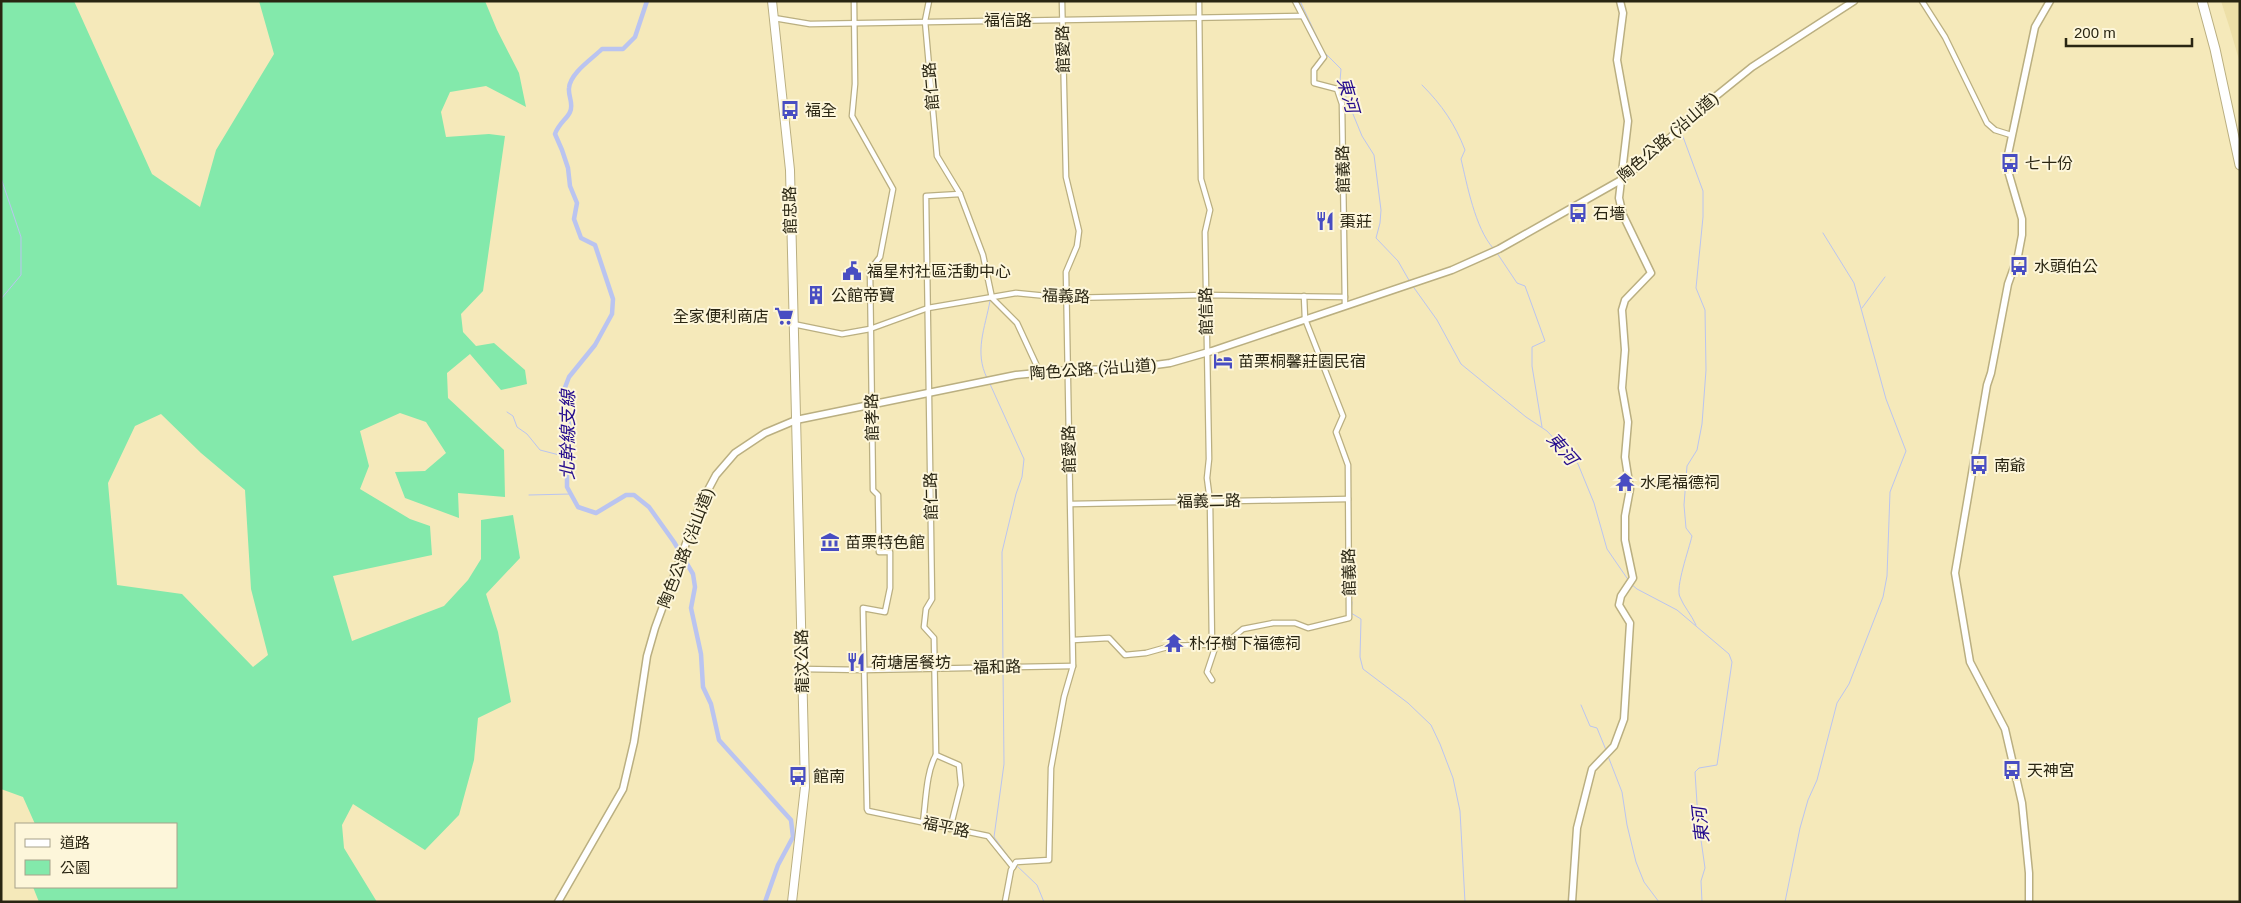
<svg xmlns="http://www.w3.org/2000/svg" width="2241" height="903" font-family="Arial,'Noto Sans TC',sans-serif">
	<style>
		.built { fill: #eddfa7 }
		.green { fill: #83e9ab; fill-rule: evenodd }
		.lines { fill: none; stroke-linecap: round; stroke-linejoin: round }
		.stream { stroke: #bac4f0; stroke-width: 1 }
		.canal { stroke: #bac4f0; stroke-width: 4.5 }
		.street-casing { stroke: #baaf81; stroke-width: 7 }
		.secondary-casing { stroke: #baaf81; stroke-width: 9 }
		.primary-casing { stroke: #baaf81; stroke-width: 10 }
		.highway-casing { stroke: #baaf81; stroke-width: 11 }
		.street { stroke: #fff; stroke-width: 4.5 }
		.secondary { stroke: #fff; stroke-width: 6 }
		.primary { stroke: #fff; stroke-width: 8 }
		.highway { stroke: #fff; stroke-width: 9 }
		.labels { text-anchor: middle; dominant-baseline: central; stroke-width: 4; stroke-linejoin: round; paint-order: stroke }
		.street-label { font-size: 16px; fill: #292512; stroke: #fdf6da }
		.poi-label { font-size: 16px; fill: #292512; stroke: #fdf6da; text-anchor: start }
		.water-label { font-size: 18px; font-style: italic; fill: #240b8d; stroke: #fdf6da }
	</style>
	<rect width="100%" height="100%" fill="#f5e9ba"/>
	<!-- built -->
	<polygon class="built" points="2221,1 2240,1 2240,63 2230,29"/>
	<!-- green -->
	<path class="green" d="M 1,1 L 74,1 L 152,174 L 200,207 L 216,150 L 274,54 L 259,1 L 485,1 L 497,30 L 519,73 L 526,107 L 486,86 L 450,92 L 441,112 L 446,137 L 489,134 L 505,136 L 483,291 L 461,314 L 463,332 L 476,346 L 494,343 L 525,370 L 527,384 L 501,390 L 470,354 L 447,373 L 448,398 L 504,450 L 505,497 L 458,493 L 459,518 L 405,498 L 395,472 L 425,471 L 446,453 L 426,422 L 400,413 L 360,431 L 369,466 L 360,489 L 410,519 L 430,526 L 432,555 L 333,576 L 352,641 L 444,606 L 468,580 L 481,559 L 481,520 L 513,515 L 520,558 L 486,594 L 498,632 L 511,702 L 478,718 L 474,760 L 459,815 L 425,850 L 353,804 L 342,825 L 344,848 L 377,902 L 39,902 L 33,887 L 176,887 L 176,824 L 35,824 L 23,797 L 1,789 ZM 161,414 L 201,453 L 245,490 L 251,589 L 268,655 L 253,667 L 182,594 L 117,585 L 108,483 L 135,426 Z"/>
	<g class="lines">
		<!-- stream -->
		<g class="stream">
			<polyline points="1300,1 1324,52 1341,69 1340,81 1346,97 1362,136 1374,155 1381,210 1380,223 1376,238 1398,261 1410,282"/>
			<path d="M 1422,85 C 1442,105 1455,124 1465,150 L 1461,159 C 1467,184 1475,228 1493,248"/>
			<path d="M 1682,134 L 1703,191 L 1703,217 L 1696,288 L 1705,310 L 1706,370 L 1702,424 L 1697,450 L 1687,466 L 1684,505 L 1686,528 L 1692,536 C 1689,549 1675,588 1680,597 C 1684,607 1691,614 1696,625"/>
			<polyline points="1,178 21,237 21,275 1,299"/>
			<polyline points="1497,253 1517,283 1525,286 1545,341 1532,347 1532,366 1542,427"/>
			<polyline points="1412,285 1437,320 1461,364 1526,417 1547,431 1578,464 1594,503 1607,549 1629,581"/>
			<polyline points="1862,308 1885,277"/>
			<path d="M 987,378 C 974,352 985,328 990,301"/>
			<polyline points="990,384 1024,459 1022,477 1016,494 1002,552 1003,665"/>
			<polyline points="507,412 513,416 517,427 527,434 540,450 567,457"/>
			<polyline points="529,495 571,494"/>
			<polyline points="1631,584 1637,589 1677,610 1729,654 1732,662 1717,765 1699,768 1695,772 1698,819 1705,868 1701,881 1702,902"/>
			<polyline points="1352,602 1351,613 1361,619 1360,657 1363,669 1408,703 1431,725 1440,744 1453,778 1460,811 1465,902"/>
			<polyline points="1003,669 1004,764 994,837 1013,863"/>
			<polyline points="1581,705 1590,726 1597,728 1606,750"/>
			<polyline points="1608,756 1622,792 1627,825 1636,862 1644,882 1659,902"/>
			<polyline points="957,827 970,830"/>
			<polyline points="1016,865 1037,885 1044,902"/>
			<polyline points="1785,902 1800,828 1808,800 1817,780 1837,703 1849,684 1883,597 1887,576 1890,492 1906,451 1886,399 1854,283 1823,233"/>
		</g>
		<!-- canal -->
		<path class="canal" d="M 647,1 L 635,37 L 623,49 L 602,49 C 592,59 570,73 569,88 C 568,97 574,103 570,112 C 567,119 559,123 555,134 L 562,150 L 568,168 L 570,186 L 577,203 L 574,219 L 581,238 L 595,245 L 613,299 L 612,314 L 595,345 L 569,377 L 564,390 L 570,431 L 567,452 L 567,487 L 578,507 L 596,513 L 626,495 L 634,495 L 649,507 L 674,542 L 693,574 L 695,587 L 691,608 L 701,654 L 703,687 L 711,704 L 719,740 L 791,820 L 793,837 L 778,865 L 765,902"/>
		<!-- street casing -->
		<g class="street-casing">
			<g id="street">
				<polyline points="854,1 855,84 852,116 893,189 880,257 870,270 873,490 878,495 879,552 890,552 890,588 885,612 863,608 867,809 868,811 988,836 1013,867"/>
				<polyline points="929,1 925,21 937,156 960,194 983,255 992,298 1017,323 1036,364"/>
				<polyline points="1199,1 1201,179 1210,210 1205,232 1209,459 1207,478 1210,501 1212,645 1214,651 1207,672 1212,680"/>
				<polyline points="1295,1 1324,57 1314,70 1314,83 1337,89 1342,104 1345,306"/>
				<polyline points="1922,1 1945,37 1987,123 1995,130 2011,135"/>
				<polyline points="774,18 810,24 1302,16"/>
				<polyline points="793,324 842,334 870,329 928,308 1016,293 1067,298 1206,295 1345,297"/>
				<polyline points="1071,504 1348,499"/>
				<polyline points="1073,640 1109,638 1125,655 1146,653 1171,646 1225,644 1243,629 1273,623 1295,623 1308,628 1349,618 1348,465 1336,432 1343,416 1305,319 1304,296"/>
				<polyline points="802,669 864,670 1073,666"/>
				<polyline points="936,755 959,765 961,785 950,829"/>
				<path d="M 923,822 C 926,801 926,772 936,755 L 934,638 L 924,627 L 926,609 L 932,599 L 926,196 L 960,194"/>
				<polyline points="1005,902 1011,870 1016,862 1049,860 1051,768 1064,697 1073,666 1066,272 1077,246 1079,231 1066,177 1062,1"/>
			</g>
		</g>
		<!-- secondary casing -->
		<g class="secondary-casing">
			<g id="secondary">
				<polyline points="558,902 623,789 634,742 647,656 655,628 700,505 716,475 735,453 765,433 796,420 1016,375 1068,370 1126,369 1170,363 1212,351 1452,270 1499,249 1621,180 1652,155 1700,109 1752,67 1854,1"/>
				<polyline points="1572,902 1577,828 1592,769 1614,746 1624,719 1630,623 1619,605 1621,596 1633,578 1625,540 1625,516 1630,489 1625,457 1628,422 1622,388 1625,350 1622,310 1625,300 1651,273 1623,215 1619,198 1628,121 1617,60 1623,13 1620,1"/>
				<polyline points="2029,902 2029,873 2022,803 2005,729 1970,662 1955,573 1987,385 1991,373 2008,284 2018,256 2022,235 2022,219 2006,164 2035,27 2050,1"/>
			</g>
		</g>
		<!-- primary casing -->
		<g class="primary-casing">
			<polyline id="primary" points="772,1 790,170 805,787 792,902"/>
		</g>
		<!-- highway casing -->
		<g class="highway-casing">
			<polyline id="highway" points="2202,1 2215,49 2240,165"/>
		</g>
		<!-- street -->
		<use href="#street" class="street"/>
		<!-- secondary -->
		<use href="#secondary" class="secondary"/>
		<!-- primary -->
		<use href="#primary" class="primary"/>
		<!-- highway -->
		<use href="#highway" class="highway"/>
	</g>
	<!-- icons -->
	<defs>
		<g id="bus-bare" transform="scale(1.5)"><path d="M-5-6H5V4H4V6H2V4H-2V6H-4V4H-5ZM-3.5-4V0h7V-4ZM-3.5 1.2v1.5H-2V1.2ZM2 1.2v1.5H3.5V1.2Z" fill="#484dc2" stroke="#fdf6da" stroke-width="2.5" paint-order="stroke"/></g>
		<g id="restaurant-bare" transform="scale(1.5)"><path d="M-5-6h1v4h1v-4h1v4h1v-4h1v5L-1.5 .5V6h-2V.5L-5-1ZM5-6V6H3V1.5H1.5Q1.5-4 5-6Z" fill="#484dc2" stroke="#fdf6da" stroke-width="2.5" paint-order="stroke"/></g>
		<g id="civic-bare" transform="scale(1.5)"><path d="M-.6-6.5H3V-4.5H.6V-3L4-1V1h2V6H-6V1h2V-1L-.6-3ZM-1.2 2.5V6h2.4V2.5Z" fill="#484dc2" stroke="#fdf6da" stroke-width="2.5" paint-order="stroke"/></g>
		<g id="building-bare" transform="scale(1.5)"><path d="M-4-6H4V6H1V3H-1V6H-4ZM-2.5-4.3h1.7v1.8h-1.7ZM.8-4.3h1.7v1.8H.8ZM-2.5-1h1.7V.8h-1.7ZM.8-1h1.7V.8H.8Z" fill="#484dc2" stroke="#fdf6da" stroke-width="2.5" paint-order="stroke"/></g>
		<g id="supermarket-bare" transform="scale(1.5)"><path d="M-6-5.5h2.5l.6 2H6L4.5 2H-2.5L-4.4-4H-6ZM-1.5 3.2a1.3 1.3 0 1 0 .1 0ZM3 3.2a1.3 1.3 0 1 0 .1 0Z" fill="#484dc2" stroke="#fdf6da" stroke-width="2.5" paint-order="stroke"/></g>
		<g id="hotel-bare" transform="scale(1.5)"><path d="M-6-4.5h1.5V1H6V5H4.5V3h-9V5H-6ZM-4 0a1.8 1.8 0 1 1 3.6 0ZM.5 0V-2.5h3Q6-2.5 6 0Z" fill="#484dc2" stroke="#fdf6da" stroke-width="2.5" paint-order="stroke"/></g>
		<g id="temple-bare" transform="scale(1.5)"><path d="M0-6L5-2H3V0L6.5 2.5H4V6H1.5V3h-3V6H-4V2.5H-6.5L-3 0V-2H-5Z" fill="#484dc2" stroke="#fdf6da" stroke-width="2.5" paint-order="stroke"/></g>
		<g id="museum-bare" transform="scale(1.5)"><path d="M0-6L6-3V-2H-6V-3ZM-5-1h2V3h-2ZM-1-1h2V3h-2ZM3-1h2V3H3ZM-6 4H6V6H-6Z" fill="#484dc2" stroke="#fdf6da" stroke-width="2.5" paint-order="stroke"/></g>
	</defs>
	<g fill-rule="evenodd">
		<use href="#bus-bare" x="790" y="110"/>
		<use href="#bus-bare" x="2010" y="163"/>
		<use href="#bus-bare" x="1578" y="213"/>
		<use href="#restaurant-bare" x="1325" y="221"/>
		<use href="#bus-bare" x="2019" y="266"/>
		<use href="#civic-bare" x="852" y="271"/>
		<use href="#building-bare" x="816" y="295"/>
		<use href="#supermarket-bare" x="784" y="316"/>
		<use href="#hotel-bare" x="1223" y="361"/>
		<use href="#bus-bare" x="1979" y="465"/>
		<use href="#temple-bare" x="1625" y="482"/>
		<use href="#museum-bare" x="830" y="542"/>
		<use href="#temple-bare" x="1174" y="643"/>
		<use href="#restaurant-bare" x="856" y="662"/>
		<use href="#bus-bare" x="2012" y="770"/>
		<use href="#bus-bare" x="798" y="776"/>
	</g>
	<g class="labels">
		<!-- street labels -->
		<g class="street-label">
			<text x="1008" y="20">福信路</text>
			<text transform="translate(1063 49) rotate(-91)">館愛路</text>
			<text transform="translate(931 86) rotate(-95)">館仁路</text>
			<text transform="translate(1668 137) rotate(-41)">陶色公路 (沿山道)</text>
			<text transform="translate(1343 169) rotate(-91)">館義路</text>
			<text transform="translate(790 210) rotate(-91)">館忠路</text>
			<text transform="translate(1066 296) rotate(2)">福義路</text>
			<text transform="translate(1206 311) rotate(-91)">館信路</text>
			<text transform="translate(1093 369) rotate(-4)">陶色公路 (沿山道)</text>
			<text transform="translate(872 417) rotate(-91)">館孝路</text>
			<text transform="translate(1069 449) rotate(-91)">館愛路</text>
			<text transform="translate(931 496) rotate(-91)">館仁路</text>
			<text transform="translate(1209 501) rotate(-1)">福義二路</text>
			<text transform="translate(686 548) rotate(-69)">陶色公路 (沿山道)</text>
			<text transform="translate(1349 572) rotate(-91)">館義路</text>
			<text transform="translate(802 661) rotate(-91)">龍汶公路</text>
			<text transform="translate(997 667) rotate(-2)">福和路</text>
			<text transform="translate(946 827) rotate(12)">福平路</text>
		</g>
		<!-- poi labels -->
		<g class="poi-label">
			<text x="805" y="110">福全</text>
			<text x="2025" y="163">七十份</text>
			<text x="1593" y="213">石墻</text>
			<text x="1340" y="221">棗莊</text>
			<text x="2034" y="266">水頭伯公</text>
			<text x="867" y="271">福星村社區活動中心</text>
			<text x="831" y="295">公館帝寶</text>
			<text x="769" y="316" text-anchor="end">全家便利商店</text>
			<text x="1238" y="361">苗栗桐馨莊園民宿</text>
			<text x="1994" y="465">南爺</text>
			<text x="1640" y="482">水尾福德祠</text>
			<text x="845" y="542">苗栗特色館</text>
			<text x="1189" y="643">朴仔樹下福德祠</text>
			<text x="871" y="662">荷塘居餐坊</text>
			<text x="2027" y="770">天神宮</text>
			<text x="813" y="776">館南</text>
		</g>
		<!-- water labels -->
		<g class="water-label">
			<text transform="translate(1348 95) rotate(74)">東河</text>
			<text transform="translate(568 435) rotate(-90)">北幹線支線</text>
			<text transform="translate(1562 449) rotate(49)">東河</text>
			<text transform="translate(1701 825) rotate(-96)">東河</text>
		</g>
	</g>
	<!-- border -->
	<rect width="2241" height="903" fill="none" stroke="#292512" stroke-width="5"/>
	<!-- legend -->
	<rect x="15" y="823" width="162" height="65" fill="#fdf6da" stroke="#a8a28a"/>
	<rect x="25" y="839" width="25" height="8" fill="#ffffff" stroke="#a8a28a"/>
	<text x="60" y="848" font-size="15" fill="#292512">道路</text>
	<rect x="25" y="860" width="25" height="15" fill="#83e9ab" stroke="#a8a28a"/>
	<text x="60" y="873" font-size="15" fill="#292512">公園</text>
	<!-- scale -->
	<path d="M2066 38v8h126v-8" fill="none" stroke="#292512" stroke-width="2.5"/>
	<text x="2074" y="38" font-size="15" fill="#292512" stroke="#fdf6da" stroke-width="4" paint-order="stroke">200 m</text>
</svg>
